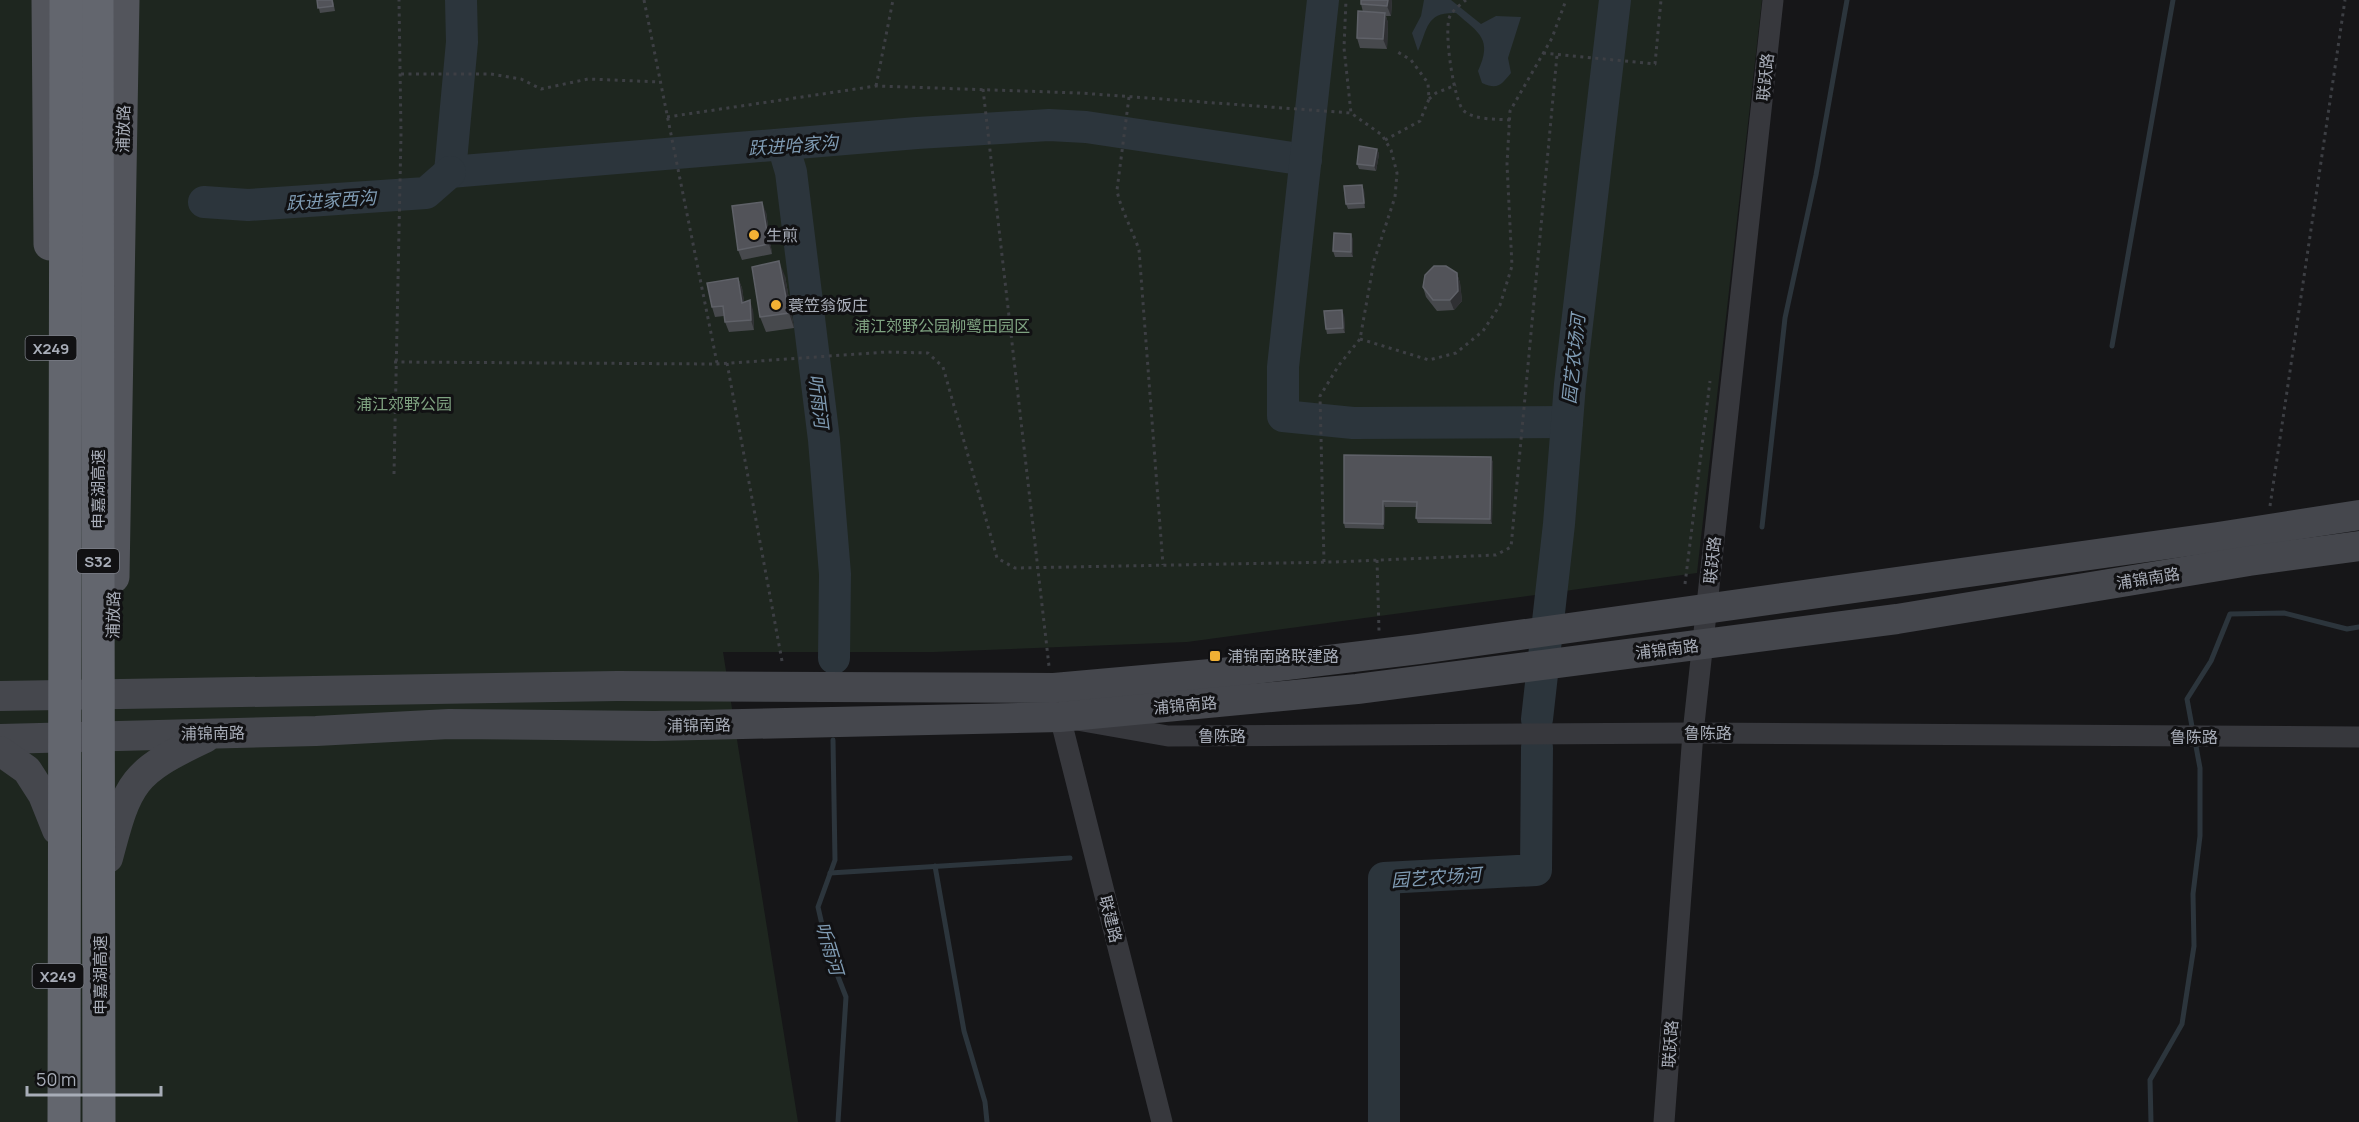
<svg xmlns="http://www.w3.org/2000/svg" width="2359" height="1122" font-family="Manrope,'Noto Sans SC',sans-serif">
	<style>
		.green { fill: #1e261f }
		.water { fill: #2c353c }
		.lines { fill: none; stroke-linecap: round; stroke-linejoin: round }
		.stream { stroke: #2c353c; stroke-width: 5 }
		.river { stroke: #2c353c; stroke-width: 32 }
		.path { stroke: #3d3f44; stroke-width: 3; stroke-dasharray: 3 4.5; stroke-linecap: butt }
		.street { stroke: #37383d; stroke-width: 21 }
		.secondary { stroke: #45474d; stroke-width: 30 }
		.primary { stroke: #53555c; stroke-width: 33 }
		.highway-bridge { stroke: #63666e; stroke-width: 33 }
		.wall { fill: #47494d }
		.shaded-wall { fill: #2f3033 }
		.building { fill: #525359; stroke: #5f6168; stroke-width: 1.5 }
		.poi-dot { fill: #f2b134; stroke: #111113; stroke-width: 2 }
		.labels { text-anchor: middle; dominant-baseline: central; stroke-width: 6; stroke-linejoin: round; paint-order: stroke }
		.shield { fill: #111113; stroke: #7b7e86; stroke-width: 1.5 }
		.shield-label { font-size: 15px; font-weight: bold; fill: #a8adb8 }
		.street-label { font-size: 16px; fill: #a8adb8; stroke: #111113 }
		.poi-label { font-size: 16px; fill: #a8adb8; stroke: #111113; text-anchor: start }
		.park-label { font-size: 16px; fill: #7fa381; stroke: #111113 }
		.water-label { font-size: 18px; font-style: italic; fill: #7f9bb3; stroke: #111113 }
	</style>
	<rect width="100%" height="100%" fill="#161618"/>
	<!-- green -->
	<polygon class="green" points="0,0 1762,0 1697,573 1187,642 934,652 723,652 798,1122 0,1122"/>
	<!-- water -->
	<path class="water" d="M 1424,0 L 1451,0 L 1481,24 L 1496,16 L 1521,17 L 1508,58 L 1511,73 C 1501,85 1498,90 1482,83 L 1478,71 C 1493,39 1479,33 1456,13 C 1426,12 1428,28 1418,51 L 1412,33 L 1421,16 Z"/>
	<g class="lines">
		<!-- stream -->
		<g class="stream">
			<polyline points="2112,346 2173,0"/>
			<polyline points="1762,527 1785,318 1816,175 1847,0"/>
			<polyline points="2193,732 2187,699 2211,661 2230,614 2284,613 2347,629 2359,627"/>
			<polyline points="833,740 835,860 818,907 828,951 846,997 838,1122"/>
			<polyline points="935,866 964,1031 985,1102 987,1122"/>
			<polyline points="830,873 1070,858"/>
			<polyline points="2151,1122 2150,1080 2182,1024 2194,946 2193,894 2200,836 2200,768 2195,741"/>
		</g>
		<!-- river -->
		<g class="river">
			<polyline points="461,0 462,42 450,172 917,133 1049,125 1086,127 1306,160"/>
			<polyline points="1323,0 1283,367 1283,416 1353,423 1567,422"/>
			<polyline points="783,145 791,172 824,440 835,574 834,658"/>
			<polyline points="204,202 248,205 426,193 450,172"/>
			<polyline points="1537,719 1559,524 1570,384 1615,0"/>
			<polyline points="1384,1122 1384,878 1536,870 1537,748"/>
		</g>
		<!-- path -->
		<g class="path">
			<polyline points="644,0 717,363"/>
			<path d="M 1466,0 C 1461,4 1453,10 1450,16 C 1443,29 1454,103 1464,111 C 1475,120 1496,119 1510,120"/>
			<polyline points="1543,53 1655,64 1661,0"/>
			<polyline points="401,74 491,74 521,79 541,89 588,79 660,82"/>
			<polyline points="876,86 893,0"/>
			<polyline points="983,89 1049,666"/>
			<path d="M 1129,97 L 1117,190 C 1120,208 1133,231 1139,250 L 1163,565"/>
			<polyline points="1429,99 1436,93 1456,85"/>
			<polyline points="667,117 876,86 1080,93 1351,113"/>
			<polyline points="1385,140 1420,121 1429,99 1428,83 1411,60 1396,51"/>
			<polyline points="1360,339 1429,360 1456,353 1483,331 1500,305 1512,266 1507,164 1510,111 1552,38 1566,0"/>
			<polyline points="394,362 717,364 886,352 928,353 943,367 997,558 1015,568 1335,562 1496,555 1511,547 1557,55"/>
			<polyline points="727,363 782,661"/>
			<polyline points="394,474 401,134 399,0"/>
			<polyline points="2270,506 2345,0"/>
			<polyline points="1377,560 1379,631"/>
			<polyline points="1324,562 1320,396 1339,365 1360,339 1374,261 1395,197 1397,173 1391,150 1382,135 1351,113 1344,48 1346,0"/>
			<polyline points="1685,584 1710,381"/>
		</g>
		<!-- street -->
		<g class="street">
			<polyline points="1162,1122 1060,717 1168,736 1693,733 2359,737"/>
			<polyline points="1664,1122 1693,733 1773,0"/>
		</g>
		<!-- secondary -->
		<g class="secondary">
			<polyline points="0,696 617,686 1054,688 1222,673 1419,649 2218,537 2359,515"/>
			<polyline points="0,739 316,731 449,724 655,726 1060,717 1357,689 1897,619 2249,561 2359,546"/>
			<polyline points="0,751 27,770 43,795 57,830"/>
			<path d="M 108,858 C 128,781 133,772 205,738"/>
		</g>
		<!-- primary -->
		<g class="primary">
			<polyline points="48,0 50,244"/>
			<polyline points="113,577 123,0"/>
		</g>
		<!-- highway-bridge -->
		<g class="highway-bridge">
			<polyline points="97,0 99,1122"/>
			<polyline points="64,1122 66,0"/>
		</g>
	</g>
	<!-- wall -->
	<g class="wall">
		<polygon points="317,0 333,0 335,11 320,13"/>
		<polygon points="1361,0 1392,0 1391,16 1386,16 1388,23 1387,49 1360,48 1357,38 1363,12 1361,4"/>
		<polygon points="1377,149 1379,154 1376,171 1359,169 1357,164"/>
		<polygon points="1364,190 1365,208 1348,209 1346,204"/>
		<polygon points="766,212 772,254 742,260 738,250"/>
		<polygon points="1353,239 1353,257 1335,257 1333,251"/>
		<polygon points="1457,273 1460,283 1462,301 1454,310 1437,311 1426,297 1423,287"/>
		<polygon points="785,276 794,328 766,332 760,317"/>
		<polygon points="738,278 742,288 744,302 753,310 754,330 729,332 725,322 724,316 715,317 712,307"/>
		<polygon points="1344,315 1345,333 1327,334 1326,329"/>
		<polygon points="1344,455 1491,457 1493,463 1492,524 1418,523 1416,518 1417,507 1385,507 1384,529 1345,528 1344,523"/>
	</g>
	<!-- shaded-wall -->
	<g class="shaded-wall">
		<polygon points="1388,0 1392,0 1391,16 1387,6"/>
		<polygon points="1385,13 1388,23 1387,49 1383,39"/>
		<polygon points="1377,149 1379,154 1376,171 1374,166"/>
		<polygon points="1362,185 1364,190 1365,208 1364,203"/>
		<polygon points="762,202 766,212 772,254 769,244"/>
		<polygon points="1351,234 1353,239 1353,257 1351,252"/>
		<polygon points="779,261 785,276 794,328 789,313"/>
		<polygon points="1457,273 1460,283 1462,301 1454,310 1450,300"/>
		<polygon points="738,278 742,288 746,313 742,303"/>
		<polygon points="750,300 753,310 754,330 751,320"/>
		<polygon points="1342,310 1344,315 1345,333 1343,328"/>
		<polygon points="1491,457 1493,463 1492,524 1490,519"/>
		<polygon points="1383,501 1385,507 1384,529 1383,524"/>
	</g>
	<!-- building -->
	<g class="building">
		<polygon points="317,0 332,0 333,6 318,8"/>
		<polygon points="1361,0 1388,0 1387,6 1361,4"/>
		<polygon points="1358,11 1385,13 1383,39 1357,38"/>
		<polygon points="1359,146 1377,149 1374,166 1357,164"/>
		<polygon points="1362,185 1364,203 1346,204 1344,186"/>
		<polygon points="762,202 769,244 738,250 732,206"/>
		<polygon points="1334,233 1351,234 1351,252 1333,251"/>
		<polygon points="779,261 789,313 760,317 752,267"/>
		<polygon points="1434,266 1446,266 1457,273 1458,291 1450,300 1433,300 1423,287 1425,275"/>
		<polygon points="738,278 742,303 750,300 751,320 725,322 723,306 712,307 707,283"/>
		<polygon points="1342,310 1343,328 1326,329 1324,311"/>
		<polygon points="1344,455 1491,457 1490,519 1416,518 1417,502 1383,501 1383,524 1344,523"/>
	</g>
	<!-- markers -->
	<g class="poi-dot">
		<circle cx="754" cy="235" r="6"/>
		<circle cx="776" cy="305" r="6"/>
		<rect x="1209" y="650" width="12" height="12" rx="3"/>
	</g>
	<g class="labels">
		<!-- shield labels -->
		<g class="shield">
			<rect x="25.5" y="336" width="51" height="24" rx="4.5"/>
			<rect x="77" y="549" width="42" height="24" rx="4.5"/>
			<rect x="32.5" y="964" width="51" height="24" rx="4.5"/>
		</g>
		<g class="shield-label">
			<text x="51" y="348">X249</text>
			<text x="98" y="561">S32</text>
			<text x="58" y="976">X249</text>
		</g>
		<!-- street labels -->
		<g class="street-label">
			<text transform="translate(1765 77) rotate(-84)">联跃路</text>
			<text transform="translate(123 129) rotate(-89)">浦放路</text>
			<text transform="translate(98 489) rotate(-90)">申嘉湖高速</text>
			<text transform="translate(1712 560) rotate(-84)">联跃路</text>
			<text transform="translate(2148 578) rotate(-9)">浦锦南路</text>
			<text transform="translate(113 615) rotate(-89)">浦放路</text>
			<text transform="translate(1667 649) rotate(-7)">浦锦南路</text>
			<text transform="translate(1185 705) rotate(-5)">浦锦南路</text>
			<text transform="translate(699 725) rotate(-1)">浦锦南路</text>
			<text transform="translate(213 733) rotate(-1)">浦锦南路</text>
			<text x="1708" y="733">鲁陈路</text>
			<text x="1222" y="736">鲁陈路</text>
			<text x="2194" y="737">鲁陈路</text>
			<text transform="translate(1111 919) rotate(76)">联建路</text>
			<text transform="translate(100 975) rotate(-90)">申嘉湖高速</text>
			<text transform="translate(1670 1044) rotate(-86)">联跃路</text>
		</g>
		<!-- poi labels -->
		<g class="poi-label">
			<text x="766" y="235">生煎</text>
			<text x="788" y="305">蓑笠翁饭庄</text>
			<text x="1227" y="656">浦锦南路联建路</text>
		</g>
		<!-- park labels -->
		<g class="park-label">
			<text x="942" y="326">浦江郊野公园柳鹭田园区</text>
			<text x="404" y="404">浦江郊野公园</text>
		</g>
		<!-- water labels -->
		<g class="water-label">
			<text transform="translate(793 145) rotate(-4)">跃进哈家沟</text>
			<text transform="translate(331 200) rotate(-4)">跃进家西沟</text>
			<text transform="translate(1573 359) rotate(-84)">园艺农场河</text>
			<text transform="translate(819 401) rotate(83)">听雨河</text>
			<text transform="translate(1436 877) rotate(-4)">园艺农场河</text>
			<text transform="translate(830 948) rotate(73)">听雨河</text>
		</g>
	</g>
	<!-- scale -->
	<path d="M27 1086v9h134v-9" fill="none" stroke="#a8adb8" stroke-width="3"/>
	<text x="36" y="1086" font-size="18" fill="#a8adb8" stroke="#111113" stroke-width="4.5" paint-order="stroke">50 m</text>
</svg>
